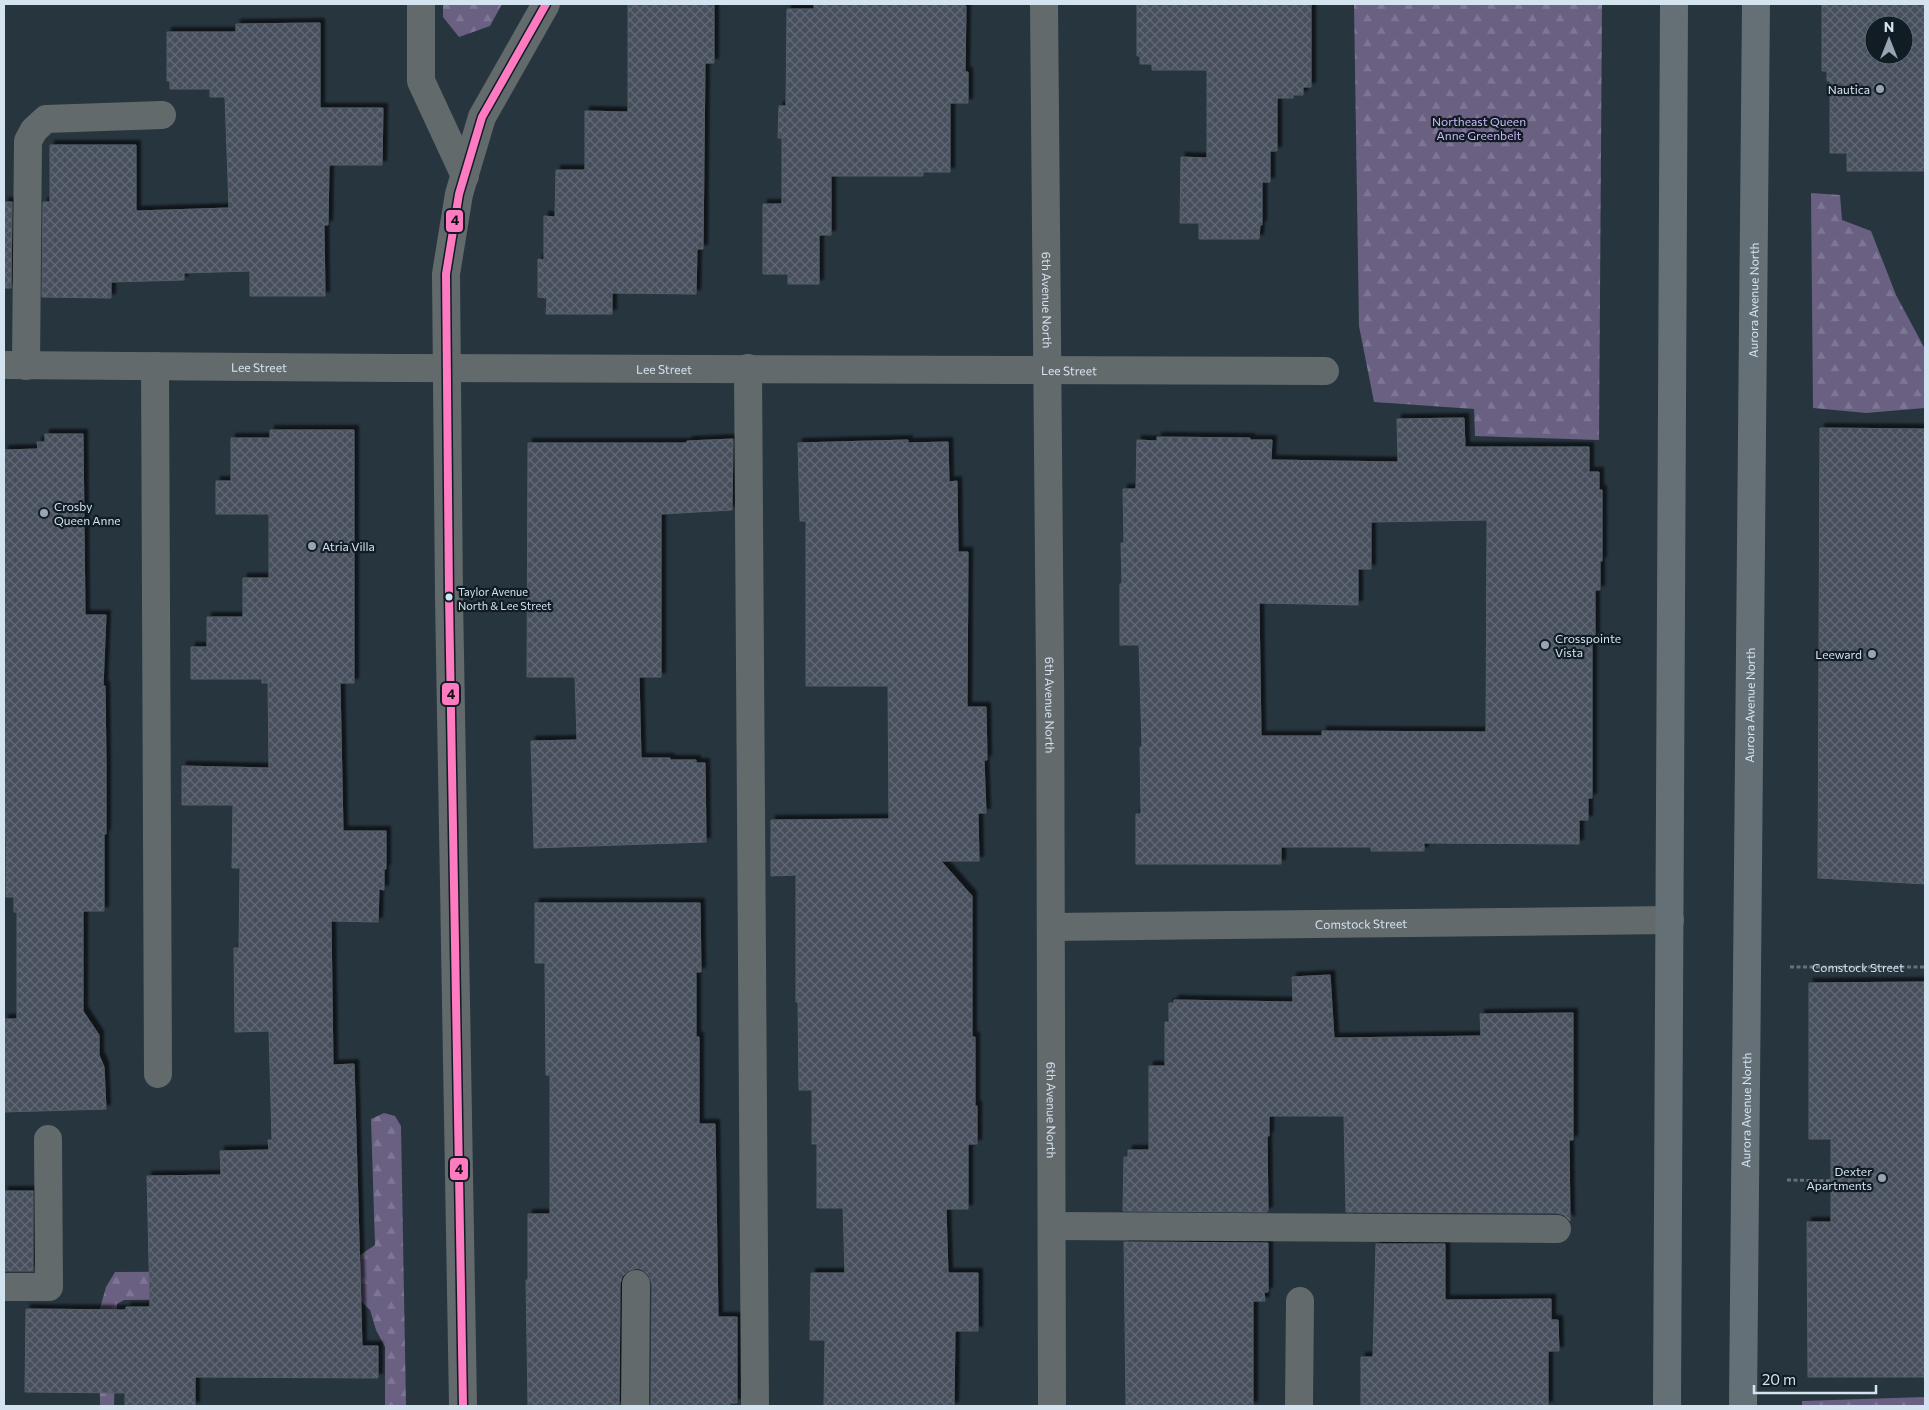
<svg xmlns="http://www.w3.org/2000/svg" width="1929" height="1410" font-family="Commissioner,sans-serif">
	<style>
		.forest { fill: url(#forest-firs) }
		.building { fill: url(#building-cross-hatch); stroke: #555d67; fill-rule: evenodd; filter: url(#shadow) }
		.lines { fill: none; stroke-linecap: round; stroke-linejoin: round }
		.path { stroke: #697175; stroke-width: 3; stroke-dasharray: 4 2.5; stroke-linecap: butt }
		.minor { stroke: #626a6c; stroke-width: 28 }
		.highway { stroke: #657076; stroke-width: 28 }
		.bus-1-casing { stroke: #111c25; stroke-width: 11 }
		.bus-1 { stroke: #fe7ac1; stroke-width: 8 }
		.poi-dot { fill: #97a6b2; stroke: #111c25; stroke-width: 2 }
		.bus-dot { fill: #d4e3f0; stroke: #111c25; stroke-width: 2 }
		.labels { text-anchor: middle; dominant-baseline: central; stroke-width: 4.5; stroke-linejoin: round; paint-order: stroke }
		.bus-label { font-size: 11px; fill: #d4e3f0; stroke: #111c25; text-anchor: start }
		.poi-label { font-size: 12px; fill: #d4e3f0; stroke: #111c25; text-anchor: end }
		.park-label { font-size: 12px; fill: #cdb8f7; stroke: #111c25 }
		.street-label { font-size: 12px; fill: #d4e3f0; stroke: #111c25 }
		.line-badge { stroke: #111c25; stroke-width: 2 }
		.pale-badge-label { font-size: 14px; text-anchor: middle; font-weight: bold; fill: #111 }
	</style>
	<defs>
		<pattern id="forest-firs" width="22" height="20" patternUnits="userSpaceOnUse" patternTransform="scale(1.25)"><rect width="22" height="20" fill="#696082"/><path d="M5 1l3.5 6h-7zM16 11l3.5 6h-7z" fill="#7e7794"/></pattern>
		<pattern id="building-cross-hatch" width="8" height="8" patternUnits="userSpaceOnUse" patternTransform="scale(1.25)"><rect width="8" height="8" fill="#47505c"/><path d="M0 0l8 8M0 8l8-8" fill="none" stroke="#616974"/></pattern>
		<filter id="shadow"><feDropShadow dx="4.5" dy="-4.5" stdDeviation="1" flood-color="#0009"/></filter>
	</defs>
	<rect width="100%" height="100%" fill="#27353f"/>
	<!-- forest -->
	<g class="forest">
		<polygon points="443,4 502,4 490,26 459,37 443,17"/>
		<polygon points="1354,4 1602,4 1599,440 1475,436 1474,409 1374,402 1359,326"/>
		<polygon points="1811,193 1840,195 1842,220 1871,231 1896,295 1925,349 1925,408 1866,413 1813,408"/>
		<polygon points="384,1113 395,1116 401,1126 406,1406 385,1406 385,1347 376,1330 370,1310 358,1298 124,1300 117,1304 114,1406 100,1406 99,1312 106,1287 115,1272 336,1271 375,1245 371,1119"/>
		<polygon points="1925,1397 1925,1406 1802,1406 1802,1401"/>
	</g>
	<!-- building -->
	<g class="building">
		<polygon points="635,4 714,4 714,63 705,63 703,249 697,249 696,294 612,293 612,314 546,314 547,298 538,297 538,259 544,260 544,216 555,217 556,170 585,170 585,111 628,112 628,5"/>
		<polygon points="814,4 952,4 966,6 965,72 968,72 968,103 950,103 950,172 923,172 923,176 831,176 831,235 819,235 819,284 788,284 788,274 763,274 763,204 782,204 782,138 778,138 779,106 786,106 787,9 814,9"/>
		<polygon points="1137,4 1311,4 1311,87 1303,87 1303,95 1293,95 1293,98 1277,98 1277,151 1270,151 1270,182 1262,182 1262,225 1260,225 1259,239 1199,239 1199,223 1180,223 1181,157 1207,158 1207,70 1152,70 1152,64 1140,64 1140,56 1137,56"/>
		<path d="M 1822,4 L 1925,4 L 1925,171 L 1847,171 L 1847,153 L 1830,153 L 1830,81 L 1827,81 L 1827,71 L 1822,71 ZM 1874,25 L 1904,25 L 1904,55 L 1874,55 Z"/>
		<polygon points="320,23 320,108 383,108 382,165 329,165 328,225 324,225 325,296 250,296 250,271 184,273 184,280 111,282 111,298 42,297 43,202 50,202 50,145 136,145 136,211 229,208 225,97 210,97 210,89 170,89 170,81 167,81 167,32 236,32 236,24"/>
		<polygon points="4,202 12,202 11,288 4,288"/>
		<path d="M 1464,418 L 1465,447 L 1589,447 L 1589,472 L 1599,472 L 1599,490 L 1602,490 L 1602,561 L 1600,561 L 1600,590 L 1595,590 L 1595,637 L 1592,637 L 1592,798 L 1588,798 L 1588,820 L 1579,820 L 1579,844 L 1424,843 L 1424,851 L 1371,851 L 1371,847 L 1281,847 L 1281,864 L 1136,864 L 1136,814 L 1141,814 L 1140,747 L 1142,747 L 1139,645 L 1120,645 L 1120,584 L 1122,584 L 1121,543 L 1124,543 L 1123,489 L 1136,489 L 1137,440 L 1157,441 L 1157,437 L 1250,438 L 1250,440 L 1272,440 L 1271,460 L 1398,462 L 1397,419 ZM 1487,520 L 1486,732 L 1322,731 L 1322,736 L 1261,736 L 1259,603 L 1358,605 L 1358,569 L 1371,569 L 1371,522 Z"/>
		<polygon points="1820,428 1925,429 1925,884 1818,878"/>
		<polygon points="270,430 354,430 354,683 340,683 343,831 386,831 386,869 384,869 384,890 379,889 378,922 331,921 333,1065 354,1064 362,1346 378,1346 378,1378 195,1377 195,1406 125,1406 125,1393 25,1392 26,1309 126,1310 126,1307 150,1307 147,1176 221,1175 220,1151 269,1150 268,1140 272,1140 269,1031 235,1032 234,948 239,948 240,868 232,868 233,805 182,805 182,766 269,768 268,683 262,683 262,679 191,679 191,647 207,647 207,617 243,617 243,578 269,578 269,514 216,514 216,481 231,481 231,438 270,438"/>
		<polygon points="45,434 83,434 85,615 106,615 103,686 105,686 106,762 106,834 104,834 104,911 83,911 83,1011 99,1035 99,1055 104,1067 106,1109 4,1112 4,1019 17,1019 17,912 14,912 14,897 6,897 6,836 4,836 4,450 38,449 37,442 45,442"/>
		<polygon points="733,439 732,510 661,514 661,677 639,677 641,758 670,758 670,760 696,760 696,763 705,763 706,842 534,848 531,741 577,740 575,677 527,677 528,443 687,443 687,441"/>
		<polygon points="908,440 908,443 948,442 949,482 957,481 958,552 968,552 967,707 986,707 987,760 984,760 986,813 978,813 979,861 941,861 972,896 972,1037 975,1037 975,1106 977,1106 977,1144 968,1144 968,1209 946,1209 948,1273 978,1273 978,1331 955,1331 954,1406 824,1406 825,1340 810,1340 811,1273 845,1273 843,1208 817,1208 817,1144 812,1144 812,1090 799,1090 798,1002 796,1002 796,875 771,876 771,820 889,819 888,686 806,686 806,521 800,521 798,443"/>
		<polygon points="535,903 700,903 701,972 696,972 696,1037 699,1037 699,1124 715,1124 718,1317 737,1317 737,1403 730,1403 730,1406 651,1406 652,1284 649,1276 643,1270 637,1268 628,1271 622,1277 620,1284 619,1406 528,1406 526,1280 528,1280 528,1214 550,1214 550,1075 546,1075 545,963 535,963"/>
		<polygon points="1330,975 1334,1038 1481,1036 1480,1014 1573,1013 1573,1140 1569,1140 1570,1221 1564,1215 1557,1213 1346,1212 1344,1116 1269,1116 1269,1136 1267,1136 1268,1210 1267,1212 1123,1211 1124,1157 1128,1157 1128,1150 1149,1150 1149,1066 1165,1066 1165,1022 1169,1022 1169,1003 1174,1003 1174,1000 1293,1002 1292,977"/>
		<polygon points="1925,982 1925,1377 1808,1377 1807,1222 1831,1222 1831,1139 1809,1139 1809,983"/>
		<rect x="4" y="1191" width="29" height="80"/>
		<polygon points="1124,1242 1268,1243 1268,1292 1264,1292 1265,1301 1253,1301 1253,1406 1126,1406"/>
		<polygon points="1376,1244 1445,1244 1445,1300 1551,1299 1551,1320 1558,1320 1559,1351 1548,1351 1548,1406 1361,1406 1361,1357 1373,1357"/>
	</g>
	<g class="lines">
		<!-- path -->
		<g class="path">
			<path id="s1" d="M 1790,967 L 1925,967"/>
			<polyline points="1787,1180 1839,1181"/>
		</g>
		<!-- minor -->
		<g class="minor">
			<polyline points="421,4 421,81 465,176"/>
			<path id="s2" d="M 1044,4 C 1050,471 1052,939 1052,1406"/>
			<path id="s3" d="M 4,365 L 397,368 L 1325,371"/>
			<polyline points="26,366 28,141 34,130 46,119 162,115"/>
			<polyline points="155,366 158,1074"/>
			<polyline points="748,368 755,1406"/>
			<path id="s4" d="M 1052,927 L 1670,920"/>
			<polyline points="1052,1226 1557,1229"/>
			<polyline points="4,1287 49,1287 48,1139"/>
			<polyline points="463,1406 449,597 446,274 459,194 482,117 546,4"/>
			<polyline points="635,1406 636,1284"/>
			<polyline points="1299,1406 1300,1301"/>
		</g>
		<!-- highway -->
		<g class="highway">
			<polyline points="1667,1406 1674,4"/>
			<path id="s5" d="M 1743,1406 L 1756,4"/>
		</g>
		<!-- bus-1 casing -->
		<g class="bus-1-casing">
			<polyline id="bus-1" points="463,1406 449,597 446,274 459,194 482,117 546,4"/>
		</g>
		<!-- bus-1 -->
		<use href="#bus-1" class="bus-1"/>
	</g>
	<!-- markers -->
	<g class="poi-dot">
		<circle cx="1880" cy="89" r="5"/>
		<circle cx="44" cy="513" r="5"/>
		<circle cx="312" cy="546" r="5"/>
		<circle cx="1545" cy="645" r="5"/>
		<circle cx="1872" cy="654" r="5"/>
		<circle cx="1882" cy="1178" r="5"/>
	</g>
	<circle class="bus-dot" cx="449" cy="597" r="4.5"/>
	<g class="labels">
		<!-- bus labels -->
		<g class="bus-label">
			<text x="458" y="591">Taylor Avenue<tspan x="458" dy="14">North &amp; Lee Street</tspan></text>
		</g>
		<!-- poi labels -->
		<g class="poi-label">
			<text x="1870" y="89">Nautica</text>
			<text x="54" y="506" text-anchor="start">Crosby<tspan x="54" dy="14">Queen Anne</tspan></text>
			<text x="322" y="546" text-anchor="start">Atria Villa</text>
			<text x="1555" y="638" text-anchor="start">Crosspointe<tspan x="1555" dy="14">Vista</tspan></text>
			<text x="1862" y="654">Leeward</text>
			<text x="1872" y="1171">Dexter<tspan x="1872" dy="14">Apartments</tspan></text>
		</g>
		<!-- park labels -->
		<g class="park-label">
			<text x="1479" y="121">Northeast Queen<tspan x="1479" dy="14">Anne Greenbelt</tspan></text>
		</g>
		<!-- street labels -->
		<g class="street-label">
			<text stroke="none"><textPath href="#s2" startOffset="296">6th Avenue North</textPath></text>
			<text stroke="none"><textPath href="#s5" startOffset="1106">Aurora Avenue North</textPath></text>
			<text stroke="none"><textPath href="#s3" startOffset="255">Lee Street</textPath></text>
			<text stroke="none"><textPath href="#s3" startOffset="660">Lee Street</textPath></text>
			<text stroke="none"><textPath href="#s3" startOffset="1065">Lee Street</textPath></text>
			<text stroke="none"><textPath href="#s2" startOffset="701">6th Avenue North</textPath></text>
			<text stroke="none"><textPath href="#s5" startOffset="701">Aurora Avenue North</textPath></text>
			<text stroke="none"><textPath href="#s4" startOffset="309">Comstock Street</textPath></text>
			<text stroke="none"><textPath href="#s1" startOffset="68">Comstock Street</textPath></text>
			<text stroke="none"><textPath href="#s2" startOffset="1106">6th Avenue North</textPath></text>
			<text stroke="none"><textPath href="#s5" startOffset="296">Aurora Avenue North</textPath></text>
		</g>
	</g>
	<g class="line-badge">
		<rect x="445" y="209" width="19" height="24" rx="5" fill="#fe7ac1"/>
		<rect x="441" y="682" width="19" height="24" rx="5" fill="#fe7ac1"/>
		<rect x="449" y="1157" width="20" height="24" rx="5" fill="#fe7ac1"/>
	</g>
	<g class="pale-badge-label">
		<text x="455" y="225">4</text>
		<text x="451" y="699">4</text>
		<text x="459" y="1174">4</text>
	</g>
	<!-- border -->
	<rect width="1929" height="1410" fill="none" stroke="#d4e3f0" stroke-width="10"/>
	<!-- north arrow -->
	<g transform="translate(1889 40)"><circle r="24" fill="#111c25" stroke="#5f6c76"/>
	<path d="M0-4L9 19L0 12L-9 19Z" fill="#97a6b2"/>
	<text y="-8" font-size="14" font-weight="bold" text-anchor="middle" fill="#d4e3f0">N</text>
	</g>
	<!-- scale -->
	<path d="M1754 1385v8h122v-8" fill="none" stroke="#d4e3f0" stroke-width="2.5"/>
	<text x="1762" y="1385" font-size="15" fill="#d4e3f0" stroke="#111c25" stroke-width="4" paint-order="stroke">20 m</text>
</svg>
